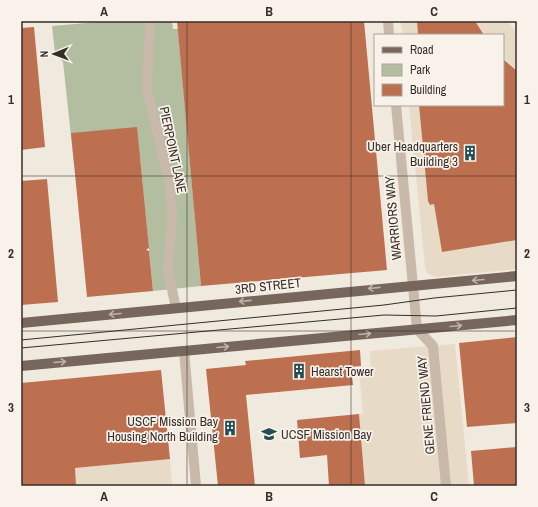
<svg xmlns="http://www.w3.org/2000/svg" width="538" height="507" font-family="'Archivo Narrow',sans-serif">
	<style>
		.green { fill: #b2be9f }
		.plaza { fill: #e7dac6 }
		.building { fill: #bc7050 }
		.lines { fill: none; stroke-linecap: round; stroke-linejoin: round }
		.minor { stroke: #c8b9ab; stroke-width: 10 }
		.major { stroke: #77665c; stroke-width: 10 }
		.tram { stroke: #362e29; stroke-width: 1 }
		.oneway { stroke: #beb3aa }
		.grid { fill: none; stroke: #362e29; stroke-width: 1; stroke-opacity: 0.55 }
		.labels { text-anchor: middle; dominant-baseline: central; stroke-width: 3.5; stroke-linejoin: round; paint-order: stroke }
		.poi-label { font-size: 13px; fill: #362e29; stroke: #f8f2ea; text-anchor: end }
		.street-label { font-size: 13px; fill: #362e29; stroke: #f8f2ea }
		.neatline { fill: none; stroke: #362e29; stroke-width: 1.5 }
		.grid-label { font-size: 13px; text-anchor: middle; font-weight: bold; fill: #362e29 }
	</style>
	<rect width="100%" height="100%" fill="#f0e9de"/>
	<!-- green -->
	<polygon class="green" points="110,21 172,21 173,29 178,29 201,286 153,291 140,158 74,164 63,62 55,53 52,26"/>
	<!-- plaza -->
	<g class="plaza">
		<polygon points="401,21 417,21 418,35 403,35"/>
		<polygon points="475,21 507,21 517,33 517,71 503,57 503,35 485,35"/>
		<polygon points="409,105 419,105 428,201 430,205 434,204 442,252 517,240 517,269 435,277 427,273 425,267"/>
		<polygon points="455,344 469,486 365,486 359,414 363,414 359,371 371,370 370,351"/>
		<polygon points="170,459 172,486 76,486 76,483 21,486 21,473"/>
	</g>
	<!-- building -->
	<g class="building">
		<polygon points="177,21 364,21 387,270 201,286"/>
		<polygon points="417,21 475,21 484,35 418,35"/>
		<polygon points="34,27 45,147 21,150 21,28"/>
		<polygon points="503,59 517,71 517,240 442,252 434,204 430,205 428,201 419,105 503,105"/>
		<polygon points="137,127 149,248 146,250 149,251 153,291 87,297 71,133"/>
		<polygon points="47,179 58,302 21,305 21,181"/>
		<polygon points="517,337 517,423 467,427 459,343"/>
		<polygon points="360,350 361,366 351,367 353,385 246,395 255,486 218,486 206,369 246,365 245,361"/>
		<polygon points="161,370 170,459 75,468 76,486 21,486 21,383"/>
		<polygon points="359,414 365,486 329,486 327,455 300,458 297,420"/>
		<polygon points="517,447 517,486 474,486 471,451"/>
	</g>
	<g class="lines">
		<!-- minor -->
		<g class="minor">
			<polyline points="150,21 147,90 170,185 172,216 168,271 176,308"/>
			<polyline points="388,21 389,35"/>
			<polyline points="396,105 417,329 433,346 446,486"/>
			<polyline points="184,351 196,486"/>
		</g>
		<!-- major -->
		<g class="major">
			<polyline points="21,323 517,276"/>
			<polyline points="21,366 517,320"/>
		</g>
		<!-- tram -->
		<g class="tram">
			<polyline points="21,340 384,305 434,298 517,290"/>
			<polyline points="21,348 384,315 436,316 517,308"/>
		</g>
	</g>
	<!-- one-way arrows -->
	<defs><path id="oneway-shaft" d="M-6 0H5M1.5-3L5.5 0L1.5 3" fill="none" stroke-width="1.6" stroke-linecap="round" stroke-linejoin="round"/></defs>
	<g class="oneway">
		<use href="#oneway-shaft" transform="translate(478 280) rotate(175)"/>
		<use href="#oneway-shaft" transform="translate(374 288) rotate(174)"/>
		<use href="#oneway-shaft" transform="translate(245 301) rotate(174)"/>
		<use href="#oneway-shaft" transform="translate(115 314) rotate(175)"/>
		<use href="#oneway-shaft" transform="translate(456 326) rotate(-5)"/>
		<use href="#oneway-shaft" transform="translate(365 334) rotate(-5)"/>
		<use href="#oneway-shaft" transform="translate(223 347) rotate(-5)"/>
		<use href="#oneway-shaft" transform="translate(60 362) rotate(-5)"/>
	</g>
	<!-- grid -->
	<path class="grid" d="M 187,21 L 187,486M 351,21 L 351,486M 21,176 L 517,176M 21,331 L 517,331"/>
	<!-- icons -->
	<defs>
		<g id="building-bare" transform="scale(1.2)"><path d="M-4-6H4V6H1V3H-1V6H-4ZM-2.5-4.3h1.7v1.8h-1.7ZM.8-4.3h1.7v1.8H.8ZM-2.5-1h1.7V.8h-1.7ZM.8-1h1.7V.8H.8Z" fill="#224e54" stroke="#f8f2ea" stroke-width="2.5" paint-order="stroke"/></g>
		<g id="university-bare" transform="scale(1.2)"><path d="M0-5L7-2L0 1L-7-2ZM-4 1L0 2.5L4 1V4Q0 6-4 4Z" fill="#224e54" stroke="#f8f2ea" stroke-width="2.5" paint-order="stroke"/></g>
	</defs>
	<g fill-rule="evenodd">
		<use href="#building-bare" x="470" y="153"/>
		<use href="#building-bare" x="299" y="371"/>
		<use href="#building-bare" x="230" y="428"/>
		<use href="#university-bare" x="269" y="434"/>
	</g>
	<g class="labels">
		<!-- poi labels -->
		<g class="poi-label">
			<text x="458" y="146">Uber Headquarters<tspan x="458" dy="15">Building 3</tspan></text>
			<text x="311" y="371" text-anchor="start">Hearst Tower</text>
			<text x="218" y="421">USCF Mission Bay<tspan x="218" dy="15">Housing North Building</tspan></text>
			<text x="281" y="434" text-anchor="start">UCSF Mission Bay</text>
		</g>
		<!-- street labels -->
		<g class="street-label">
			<text transform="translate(173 150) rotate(78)">PIERPOINT LANE</text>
			<text transform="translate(393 218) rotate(-95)">WARRIORS WAY</text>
			<text transform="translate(268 286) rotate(-6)">3RD STREET</text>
			<text transform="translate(426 405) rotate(-95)">GENE FRIEND WAY</text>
		</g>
	</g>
	<!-- border -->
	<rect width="538" height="507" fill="none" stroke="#f8f2ea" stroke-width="44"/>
	<!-- legend -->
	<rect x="374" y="34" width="130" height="72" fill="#f8f2ea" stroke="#aaa49d"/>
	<rect x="382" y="47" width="20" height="6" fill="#77665c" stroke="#aaa49d"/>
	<text x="410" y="54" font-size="12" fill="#362e29">Road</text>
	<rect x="382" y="64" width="20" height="12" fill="#b2be9f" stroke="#aaa49d"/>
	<text x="410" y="74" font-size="12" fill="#362e29">Park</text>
	<rect x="382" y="84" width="20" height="12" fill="#bc7050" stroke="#aaa49d"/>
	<text x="410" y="94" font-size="12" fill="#362e29">Building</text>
	<!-- north arrow -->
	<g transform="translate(54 54) rotate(269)" stroke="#f8f2ea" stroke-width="3" paint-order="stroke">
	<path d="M0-3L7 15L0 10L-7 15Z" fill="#362e29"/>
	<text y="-6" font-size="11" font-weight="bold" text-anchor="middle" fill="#362e29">N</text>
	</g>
	<rect x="22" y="22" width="494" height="463" class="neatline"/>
	<g class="grid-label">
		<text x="104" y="16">A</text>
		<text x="269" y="16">B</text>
		<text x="434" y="16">C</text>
		<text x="11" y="104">1</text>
		<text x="527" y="104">1</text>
		<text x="11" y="258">2</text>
		<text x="527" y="258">2</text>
		<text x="11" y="412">3</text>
		<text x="527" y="412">3</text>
		<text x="104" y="501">A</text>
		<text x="269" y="501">B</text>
		<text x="434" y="501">C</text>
	</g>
</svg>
